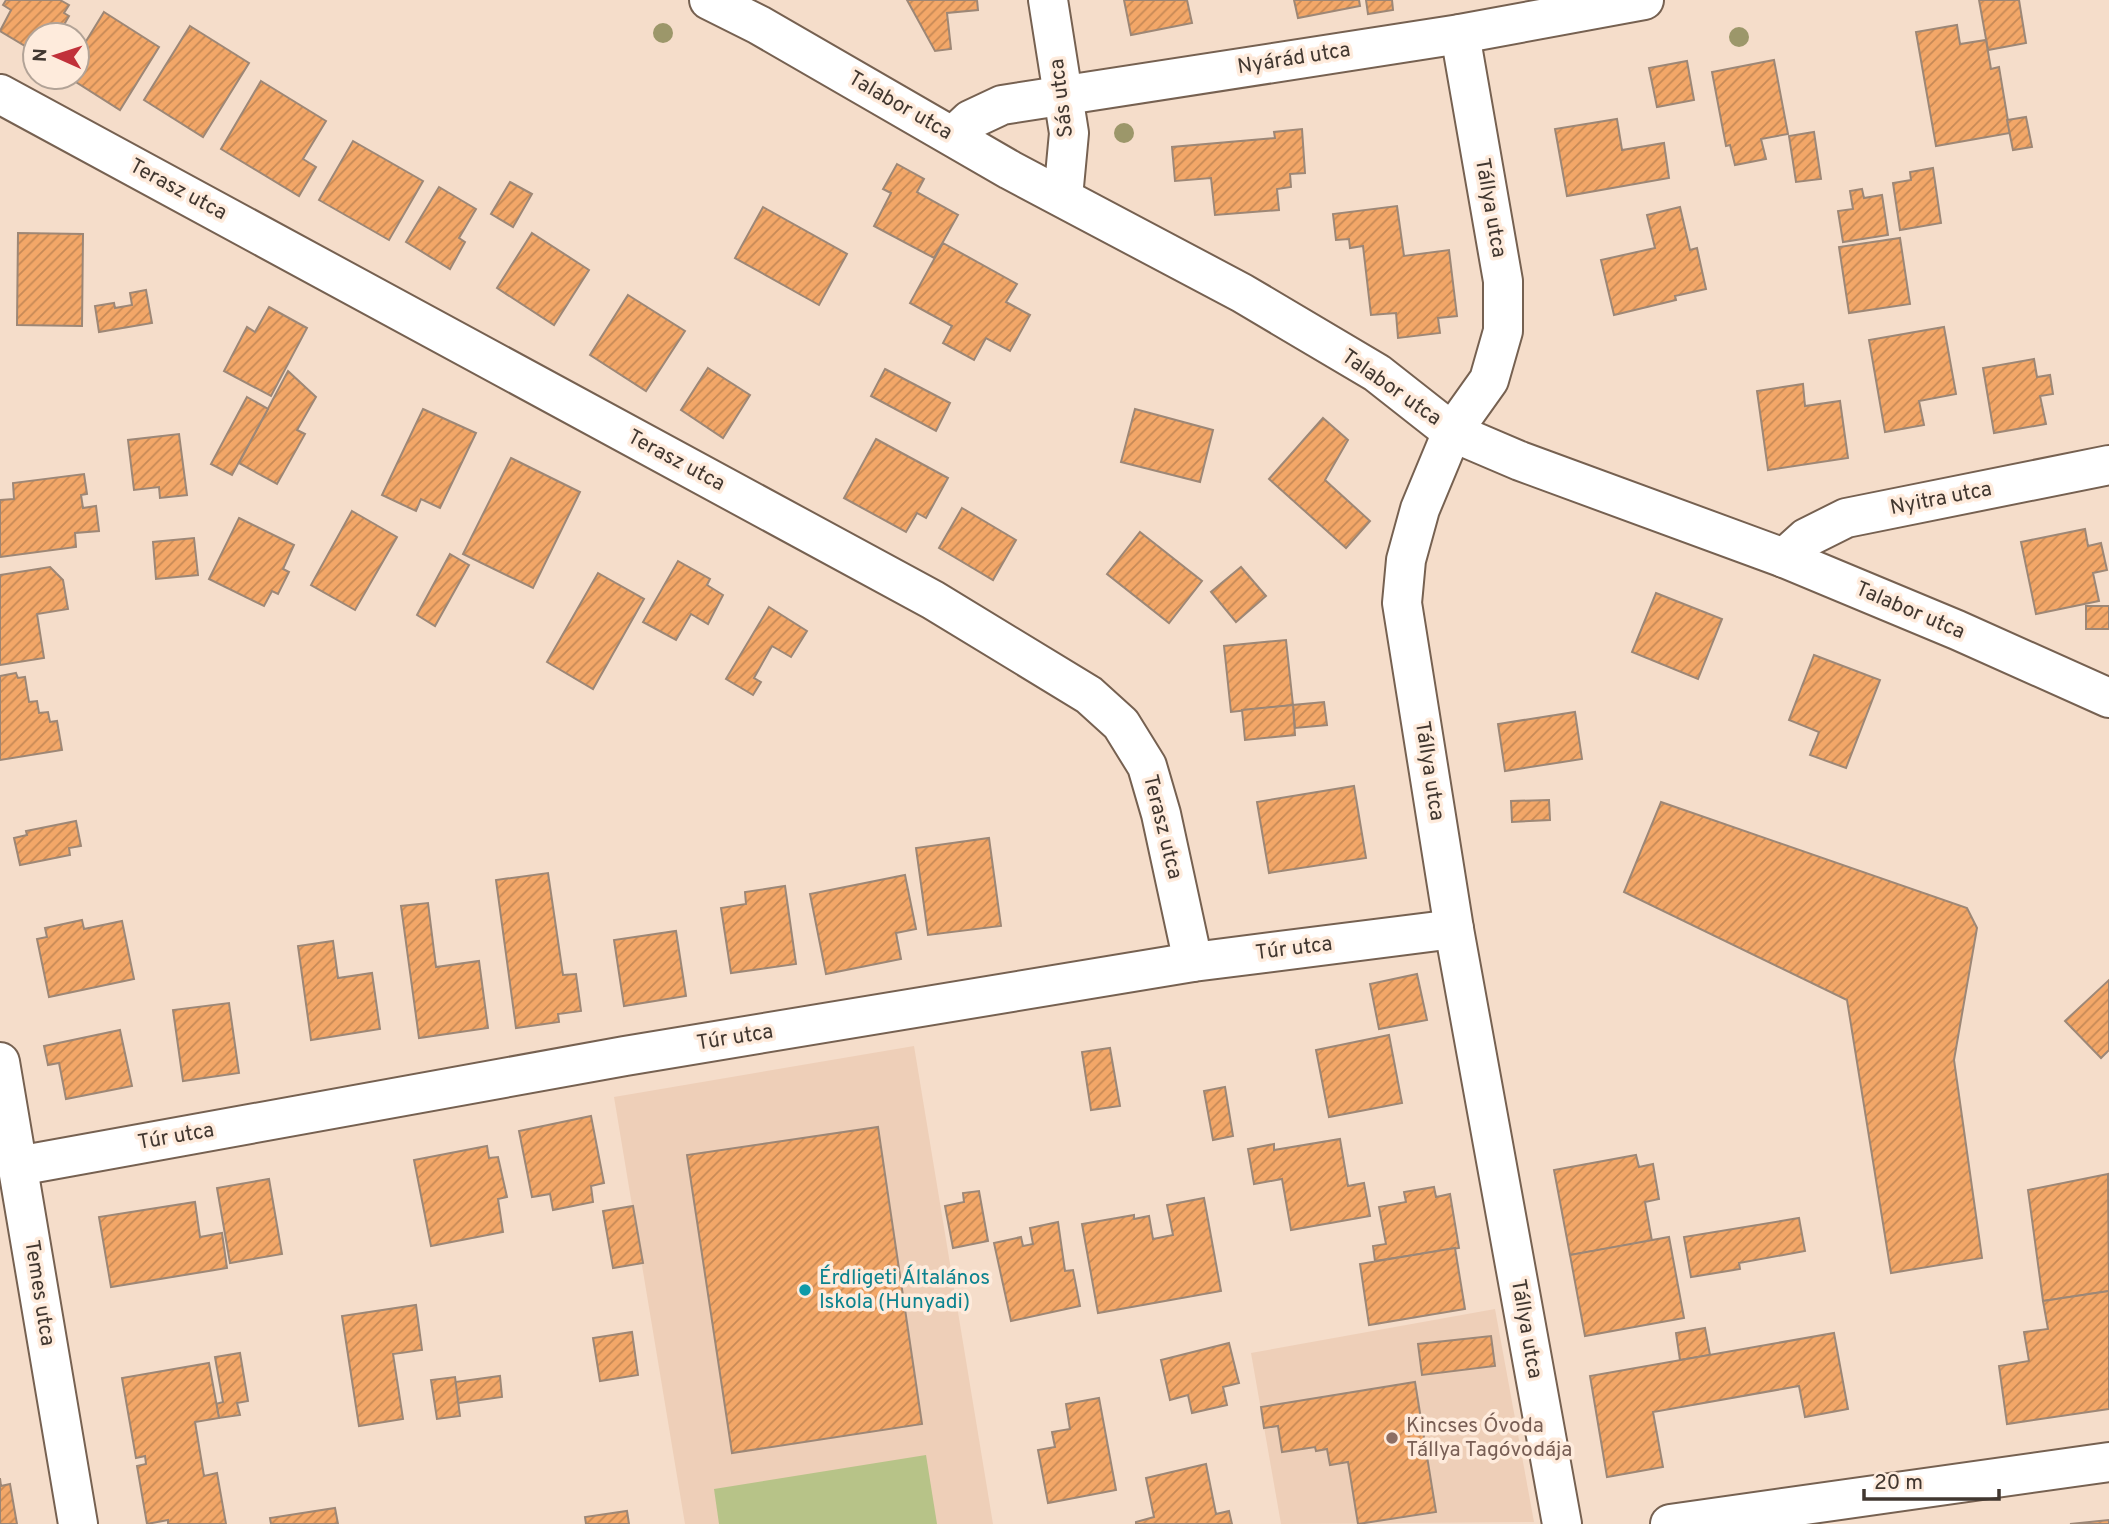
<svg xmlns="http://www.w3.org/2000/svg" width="2109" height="1524" font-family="Overpass,sans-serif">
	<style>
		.built { fill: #eecfb8 }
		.park { fill: #b7c388 }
		.building { fill: url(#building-hatch); stroke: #9d8776; stroke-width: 2 }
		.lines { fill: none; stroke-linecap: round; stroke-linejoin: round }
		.street-casing { stroke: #766151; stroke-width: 42 }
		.street { stroke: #fff; stroke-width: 38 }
		.tree { fill: #9c976a }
		.culture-dot { fill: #0f9aa8; stroke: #feebdc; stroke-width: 2.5 }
		.education-dot { fill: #8d6e63; stroke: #feebdc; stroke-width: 2.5 }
		.labels { text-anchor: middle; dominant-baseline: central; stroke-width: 7; stroke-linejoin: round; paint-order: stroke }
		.street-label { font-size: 21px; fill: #413730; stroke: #feebdc }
		.culture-label { font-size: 21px; fill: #0d838f; stroke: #feebdc; text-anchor: start }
		.education-label { font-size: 21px; fill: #785e54; stroke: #feebdc; text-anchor: start }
	</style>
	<defs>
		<pattern id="building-hatch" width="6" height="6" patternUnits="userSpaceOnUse" patternTransform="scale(1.75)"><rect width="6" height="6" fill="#f3a768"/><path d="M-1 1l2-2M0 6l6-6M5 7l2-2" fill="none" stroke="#c68956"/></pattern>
	</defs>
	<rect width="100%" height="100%" fill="#f5ddca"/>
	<!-- built -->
	<g class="built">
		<polygon points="914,1046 993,1524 685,1524 614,1097"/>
		<polygon points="1495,1309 1534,1522 1281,1524 1251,1353"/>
	</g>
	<!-- park -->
	<polygon class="park" points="926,1455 937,1524 719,1524 714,1489"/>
	<!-- building -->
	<g class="building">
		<polygon points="6,0 60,0 69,5 64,13 69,16 58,35 35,35 35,52 0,31 11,10 3,5"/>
		<polygon points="907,0 977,0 978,10 947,13 951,49 935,51"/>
		<polygon points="1124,0 1187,0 1192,23 1131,35"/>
		<polygon points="1294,0 1359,0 1360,6 1298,18"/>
		<polygon points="1366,0 1392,0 1393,10 1368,14"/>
		<polygon points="1979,0 2019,0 2026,43 1988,50"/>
		<polygon points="104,12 159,47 120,110 68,77 77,77 77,56"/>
		<polygon points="1957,25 1960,44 1986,40 1991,69 1999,67 2010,133 1936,146 1916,32"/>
		<polygon points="190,26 249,63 203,137 144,100"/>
		<polygon points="1774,60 1788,134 1761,139 1766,159 1735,165 1730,145 1726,146 1712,72"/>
		<polygon points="1687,61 1694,100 1657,107 1649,68"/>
		<polygon points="261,81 326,121 303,159 316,167 299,196 221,149"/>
		<polygon points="2026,117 2032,147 2013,150 2007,120"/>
		<polygon points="1617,119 1622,150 1664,143 1669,178 1567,196 1555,129"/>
		<polygon points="1302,129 1305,173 1290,174 1291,187 1277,189 1279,210 1215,215 1211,178 1175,181 1172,147 1275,138 1274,132"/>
		<polygon points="1814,132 1821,179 1796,182 1789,136"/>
		<polygon points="353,141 423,181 389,240 319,200"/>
		<polygon points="897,164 924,179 917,192 958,215 934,258 874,226 891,193 883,189"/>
		<polygon points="1933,168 1941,223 1900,230 1893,183 1911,180 1910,172"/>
		<polygon points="510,182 532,194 513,227 491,214"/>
		<polygon points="439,187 476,209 459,238 465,242 450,269 406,242"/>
		<polygon points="1862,189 1864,198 1882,195 1888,235 1843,242 1838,211 1853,209 1850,191"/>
		<polygon points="1397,206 1404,256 1449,250 1457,316 1438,318 1440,333 1398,338 1396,313 1371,315 1363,246 1350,248 1349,239 1336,240 1333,214"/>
		<polygon points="763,207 847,254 819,305 735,258"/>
		<polygon points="1680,207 1690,250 1697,248 1706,289 1675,296 1676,300 1614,315 1601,260 1655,248 1647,215"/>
		<polygon points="18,233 83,234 82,326 17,325"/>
		<polygon points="532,233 589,270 554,325 497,288"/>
		<polygon points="1900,238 1910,304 1849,313 1839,247"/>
		<polygon points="943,243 1017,284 1006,302 1030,315 1010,351 986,338 974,360 943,343 952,326 910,303"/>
		<polygon points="146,290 152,323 99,332 95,306 114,303 115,308 132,305 130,293"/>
		<polygon points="628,295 685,331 646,391 590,355"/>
		<polygon points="269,307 307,328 271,396 224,371 247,327 255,332"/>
		<polygon points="1944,327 1956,394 1919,401 1924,425 1885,432 1869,340"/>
		<polygon points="2034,359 2037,377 2050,375 2053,394 2040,396 2046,424 1994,433 1983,368"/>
		<polygon points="708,368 750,395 723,438 681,410"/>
		<polygon points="885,369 950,403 936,431 871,396"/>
		<polygon points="288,371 316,397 297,430 305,434 277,484 239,463"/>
		<polygon points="1803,384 1805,406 1840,401 1848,458 1768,470 1757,391"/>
		<polygon points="247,397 268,409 232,475 211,464"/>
		<polygon points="423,409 476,433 440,508 421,499 416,511 382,495"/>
		<polygon points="1135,409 1213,430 1200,482 1121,462"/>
		<polygon points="1323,418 1348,440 1325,480 1370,521 1346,548 1269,479"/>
		<polygon points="179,434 187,495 160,498 159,487 134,490 128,440"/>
		<polygon points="876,439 948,478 926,518 917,513 906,532 844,498"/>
		<polygon points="511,458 580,492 533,588 463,554"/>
		<polygon points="84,474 87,494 81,495 83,508 96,506 99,531 75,533 76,547 0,557 0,500 14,499 13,483"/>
		<polygon points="962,508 1016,540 993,580 939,548"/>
		<polygon points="352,511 397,537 355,610 311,585"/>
		<polygon points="239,518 294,545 283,569 289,572 278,594 272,591 264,606 209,579"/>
		<polygon points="2085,529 2088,546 2101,543 2107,570 2093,573 2099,601 2036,614 2021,542"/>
		<polygon points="1140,532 1202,581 1169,623 1107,574"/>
		<polygon points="194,538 198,575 156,579 153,542"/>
		<polygon points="450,554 469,565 435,626 417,615"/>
		<polygon points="678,561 710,579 707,585 723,595 708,624 691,614 676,640 643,622"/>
		<polygon points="50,567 63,580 68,609 37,614 44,658 0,665 0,575"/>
		<polygon points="1241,567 1266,596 1236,622 1211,592"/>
		<polygon points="598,573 644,599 593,689 547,662"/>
		<polygon points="1656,593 1722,619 1698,679 1632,652"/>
		<rect x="2086" y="606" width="23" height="23"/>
		<polygon points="769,607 807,631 791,657 772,646 754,678 761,682 753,695 726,679"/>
		<polygon points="1286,640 1293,705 1231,712 1224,646"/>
		<polygon points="1814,655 1880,680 1846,768 1810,755 1819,732 1789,720"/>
		<polygon points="16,673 18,678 25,677 29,702 37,701 39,713 48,712 50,722 57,721 62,750 0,760 0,676"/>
		<polygon points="1324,702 1327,725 1295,728 1293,705"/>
		<polygon points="1293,705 1295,735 1245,740 1242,710"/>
		<polygon points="1575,712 1582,759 1505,771 1498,724"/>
		<polygon points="1354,786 1366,858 1269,873 1257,802"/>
		<polygon points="1549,800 1550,820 1512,822 1511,801"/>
		<polygon points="1661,802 1967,908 1977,928 1954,1060 1982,1258 1891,1273 1847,1000 1624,892"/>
		<polygon points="76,821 81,846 69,848 70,855 20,865 14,838 27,835 26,831"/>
		<polygon points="989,838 1001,926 928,935 916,848"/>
		<polygon points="548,873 563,975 576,974 581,1011 558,1014 559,1022 516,1028 496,880"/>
		<polygon points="905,875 916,929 896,933 901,959 826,974 810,894"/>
		<polygon points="785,886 796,964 731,973 721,908 746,904 745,892"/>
		<polygon points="428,903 436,967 479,961 488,1028 419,1038 401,906"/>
		<polygon points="82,920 84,929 122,921 134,979 49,997 37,939 47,937 45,928"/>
		<polygon points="676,931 686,996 624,1006 614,940"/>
		<polygon points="333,941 338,978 372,973 380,1029 311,1040 298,946"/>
		<polygon points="1417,974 1427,1020 1379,1029 1370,984"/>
		<polygon points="2109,980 2109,1050 2101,1058 2065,1021"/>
		<polygon points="229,1003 239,1073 183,1081 173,1010"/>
		<polygon points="120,1030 132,1086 66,1099 59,1063 48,1065 44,1046"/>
		<polygon points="1389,1035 1402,1103 1329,1117 1316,1050"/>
		<polygon points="1110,1048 1120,1106 1091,1110 1082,1052"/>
		<polygon points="1225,1087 1233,1136 1213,1140 1204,1091"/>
		<polygon points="591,1116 604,1183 591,1186 593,1202 553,1210 550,1194 532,1197 519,1131"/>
		<polygon points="878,1127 922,1424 732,1453 687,1155"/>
		<polygon points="1340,1139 1348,1186 1364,1183 1370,1216 1291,1230 1282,1179 1254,1184 1248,1149 1274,1144 1274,1150"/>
		<polygon points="487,1146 489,1158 498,1157 507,1197 498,1199 503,1232 431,1246 414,1160"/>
		<polygon points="1636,1155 1639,1167 1653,1164 1659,1199 1645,1202 1652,1241 1570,1255 1554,1170"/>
		<polygon points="2108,1174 2109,1291 2043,1301 2028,1190"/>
		<polygon points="269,1179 282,1254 230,1263 217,1188"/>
		<polygon points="1434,1187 1436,1197 1450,1194 1459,1248 1375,1261 1373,1246 1386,1244 1379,1207 1406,1202 1404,1192"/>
		<polygon points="979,1191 988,1241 953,1248 945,1206 964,1202 963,1193"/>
		<polygon points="1204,1198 1221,1291 1098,1313 1082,1224 1134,1215 1134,1219 1149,1216 1153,1239 1173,1235 1167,1205"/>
		<polygon points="195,1202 200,1237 222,1233 227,1268 111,1287 99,1217"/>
		<polygon points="633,1206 643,1263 613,1268 603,1211"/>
		<polygon points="1799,1218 1805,1251 1739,1263 1740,1269 1691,1277 1684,1237"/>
		<polygon points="1058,1222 1065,1271 1073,1270 1080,1306 1011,1321 994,1243 1021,1237 1023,1246 1033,1244 1030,1228"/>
		<polygon points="1669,1237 1684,1318 1585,1336 1570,1255"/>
		<polygon points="1455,1248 1465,1309 1369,1325 1360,1264"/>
		<polygon points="2109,1291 2109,1409 2007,1424 1999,1366 2029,1361 2024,1332 2048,1329 2043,1301"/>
		<polygon points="416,1305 422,1350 393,1354 403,1419 359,1426 342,1316"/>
		<polygon points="1705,1328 1710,1355 1680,1360 1676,1333"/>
		<polygon points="632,1332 638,1375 600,1381 593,1338"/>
		<polygon points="1834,1333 1848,1409 1805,1417 1799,1386 1653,1412 1663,1467 1607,1477 1590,1376"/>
		<polygon points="1491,1336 1495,1366 1422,1375 1418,1344"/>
		<polygon points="1229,1343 1239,1383 1223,1387 1227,1405 1192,1413 1188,1395 1170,1400 1161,1360"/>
		<polygon points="240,1353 248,1401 237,1403 240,1415 219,1418 216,1404 223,1402 215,1357"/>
		<polygon points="209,1363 219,1418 195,1422 204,1476 217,1473 226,1524 168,1524 168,1520 147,1524 137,1466 146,1464 145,1456 136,1458 122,1378"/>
		<polygon points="500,1376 502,1397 458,1403 455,1382"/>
		<polygon points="455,1377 460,1416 437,1419 431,1380"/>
		<polygon points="1415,1382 1436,1512 1358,1524 1348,1462 1330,1465 1327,1449 1316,1451 1315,1447 1282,1452 1278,1426 1264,1428 1261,1407"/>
		<polygon points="1099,1398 1116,1490 1048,1503 1038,1450 1055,1447 1052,1432 1070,1429 1066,1404"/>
		<polygon points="1206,1464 1216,1514 1229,1511 1232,1524 1136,1524 1136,1522 1154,1517 1146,1478"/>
		<polygon points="0,1478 1,1486 10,1484 17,1524 0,1524"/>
		<polygon points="335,1508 338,1524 271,1524 270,1518"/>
		<polygon points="627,1511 629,1524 586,1524 585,1517"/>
		<polygon points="2109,1520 2109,1524 2070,1524"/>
	</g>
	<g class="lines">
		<!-- street casing -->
		<g class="street-casing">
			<g id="street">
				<polyline points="709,0 759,25 1010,170 1242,293 1377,373 1452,432 1520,461 1784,558 1957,630 2109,698"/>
				<polyline points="1048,0 1069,133 1063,197"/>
				<polyline points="1460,34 1503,281 1503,331 1489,380 1452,432 1420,509 1406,560 1402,603 1454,929 1562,1524"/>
				<polyline points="0,94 933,600 1089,695 1121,724 1147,766 1161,814 1193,962"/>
				<polyline points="953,136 970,120 1002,105 1460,34 1644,0"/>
				<polyline points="1784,558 1806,538 1846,518 2109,465"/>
				<polyline points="0,1062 78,1524"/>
				<polyline points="18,1166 625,1056 1193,962 1454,929"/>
				<polyline points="1670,1524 2109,1462"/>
			</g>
		</g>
		<!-- street -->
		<use href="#street" class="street"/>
	</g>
	<!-- trees -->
	<g class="tree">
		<circle cx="663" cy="33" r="10"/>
		<circle cx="1739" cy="37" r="10"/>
		<circle cx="1124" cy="133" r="10"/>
	</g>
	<!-- markers -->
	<circle class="culture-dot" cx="805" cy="1290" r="7"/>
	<circle class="education-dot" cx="1392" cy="1438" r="7"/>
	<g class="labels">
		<!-- street labels -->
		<g class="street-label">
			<text transform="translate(1294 59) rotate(-9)">Nyárád utca</text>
			<text transform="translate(1062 98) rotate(-97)">Sás utca</text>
			<text transform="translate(900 106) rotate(30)">Talabor utca</text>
			<text transform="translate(178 190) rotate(28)">Terasz utca</text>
			<text transform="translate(1490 208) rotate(80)">Tállya utca</text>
			<text transform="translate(1391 388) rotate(35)">Talabor utca</text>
			<text transform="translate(676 461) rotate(28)">Terasz utca</text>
			<text transform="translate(1941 499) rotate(-11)">Nyitra utca</text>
			<text transform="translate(1910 611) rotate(23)">Talabor utca</text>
			<text transform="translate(1429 771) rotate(81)">Tállya utca</text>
			<text transform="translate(1162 827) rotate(76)">Terasz utca</text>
			<text transform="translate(1294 949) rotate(-7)">Túr utca</text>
			<text transform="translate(735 1038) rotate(-9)">Túr utca</text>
			<text transform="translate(176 1137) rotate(-10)">Túr utca</text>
			<text transform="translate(39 1293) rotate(81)">Temes utca</text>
			<text transform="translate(1526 1329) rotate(80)">Tállya utca</text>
		</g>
		<!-- culture labels -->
		<g class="culture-label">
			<text x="819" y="1278">Érdligeti Általános<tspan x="819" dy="24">Iskola (Hunyadi)</tspan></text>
		</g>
		<!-- education labels -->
		<g class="education-label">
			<text x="1406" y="1426">Kincses Óvoda<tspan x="1406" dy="24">Tállya Tagóvodája</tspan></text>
		</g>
	</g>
	<!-- north arrow -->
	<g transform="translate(56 56) rotate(273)"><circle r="33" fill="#feebdc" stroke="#b2a397" stroke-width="2"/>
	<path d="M0-5L12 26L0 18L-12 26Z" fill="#c1313a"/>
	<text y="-10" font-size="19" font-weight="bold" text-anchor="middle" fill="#413730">N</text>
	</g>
	<!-- scale -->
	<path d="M1864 1489v10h135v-10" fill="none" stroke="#413730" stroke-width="3.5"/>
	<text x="1874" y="1489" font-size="21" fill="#413730" stroke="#feebdc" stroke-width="5" paint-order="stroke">20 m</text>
</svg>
